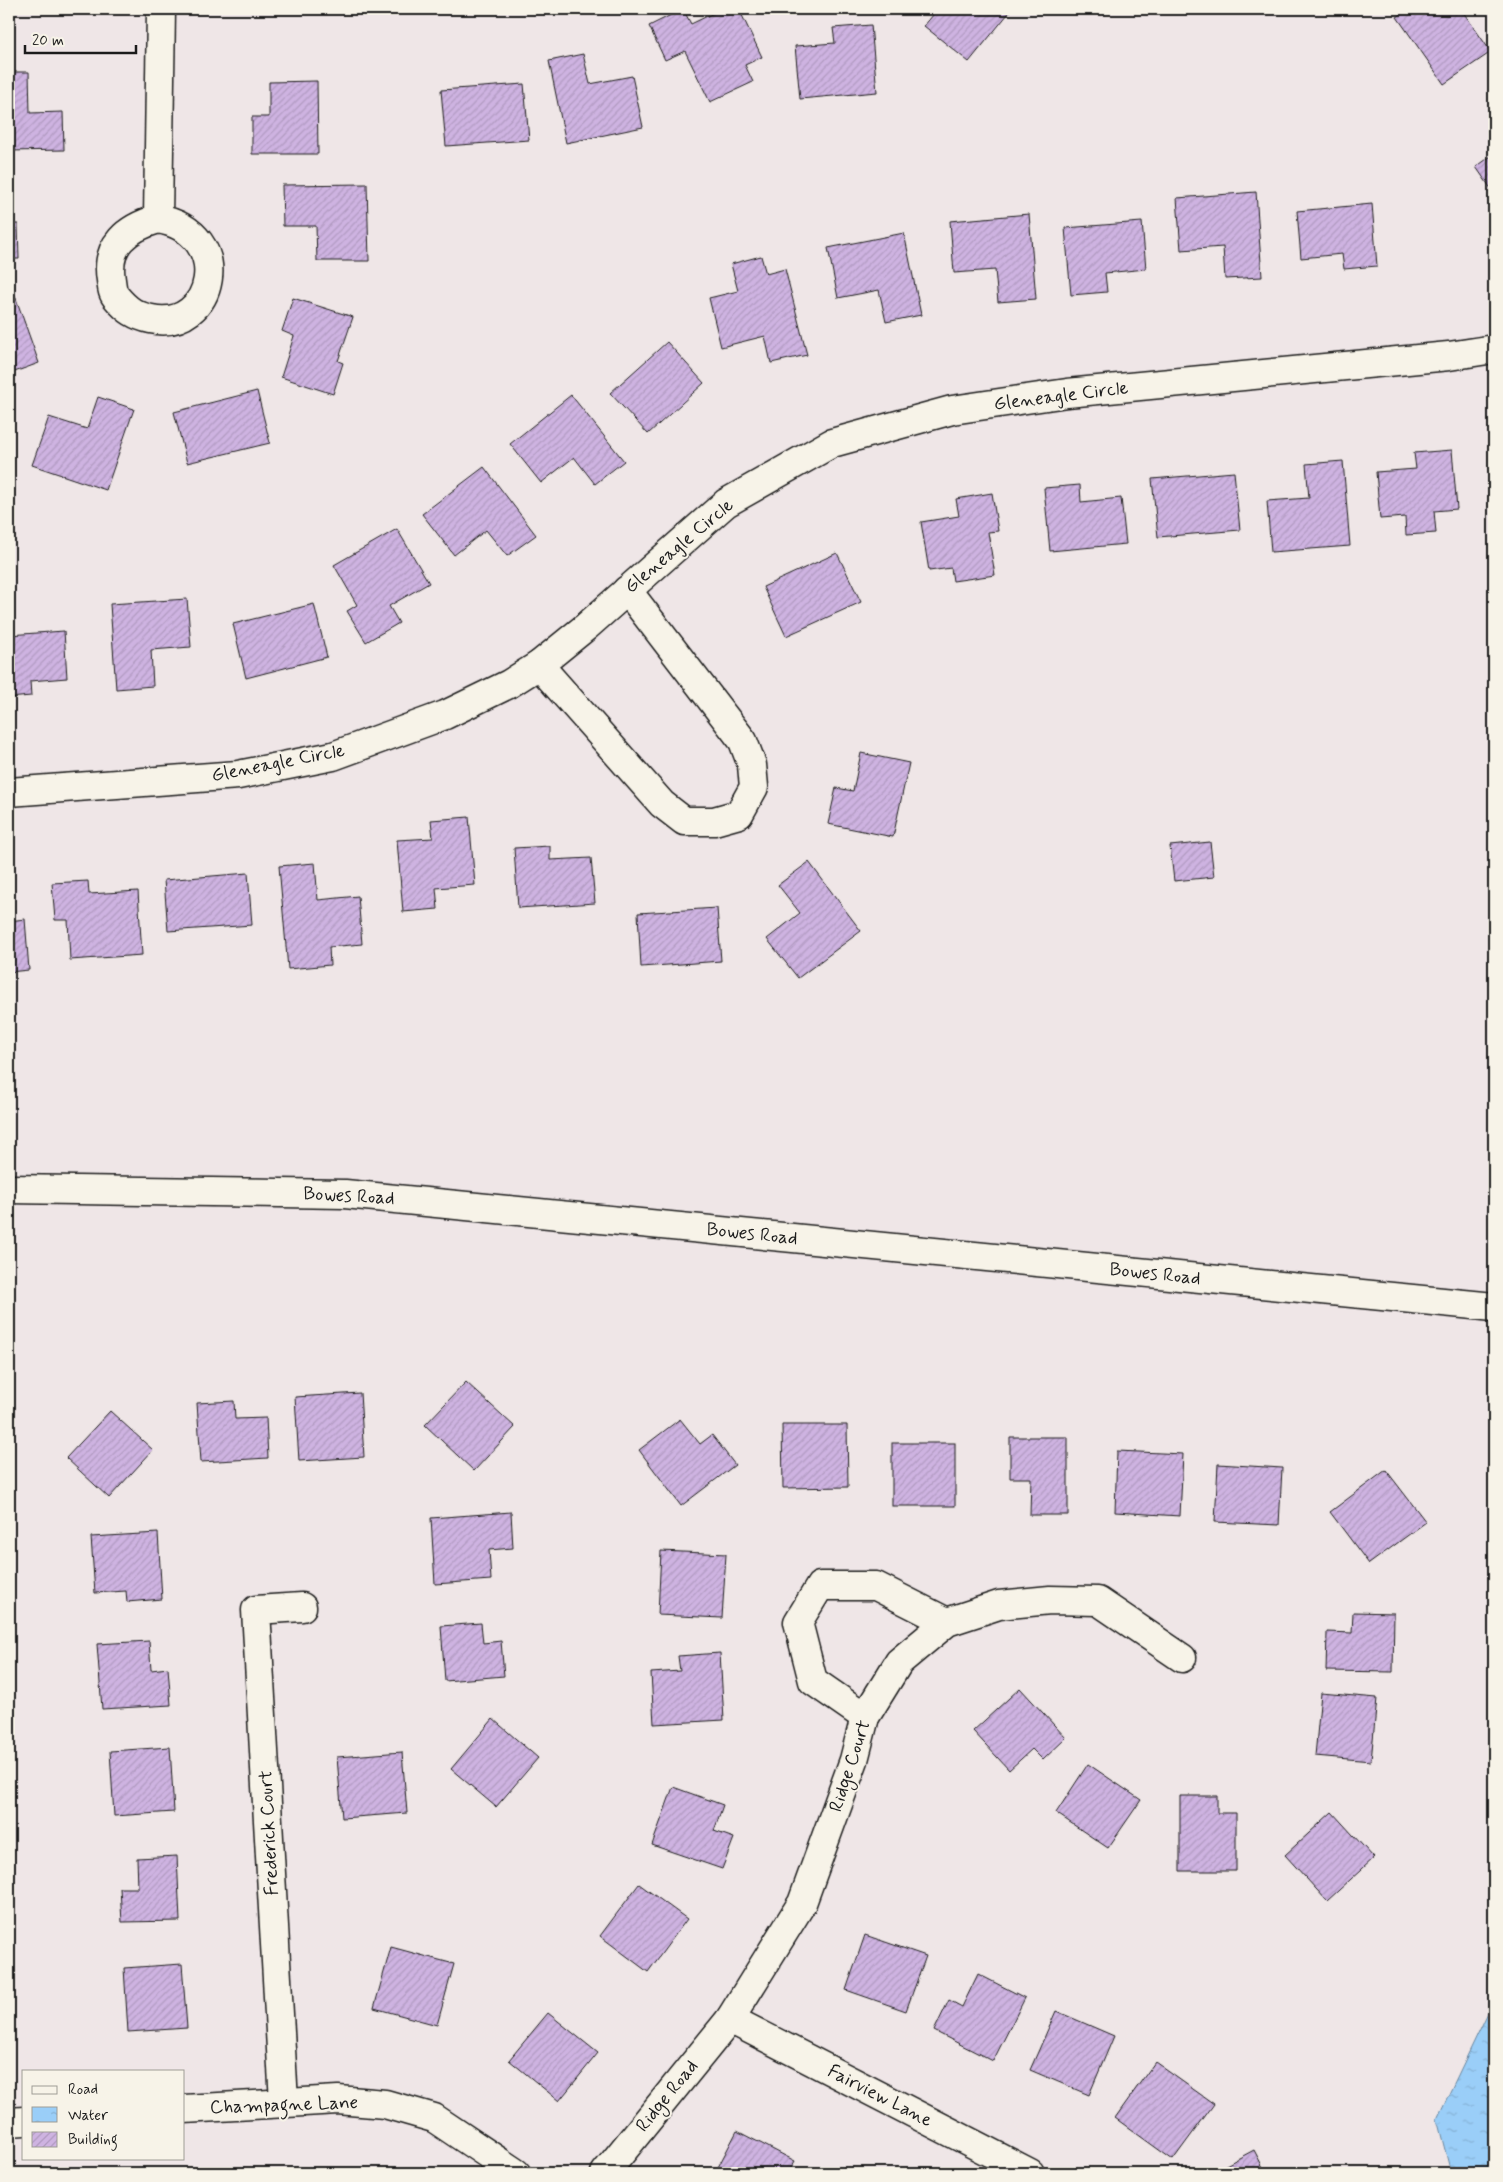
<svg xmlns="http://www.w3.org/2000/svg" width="1503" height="2182" font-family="Mynerve,sans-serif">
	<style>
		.water { fill: url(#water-ripples); stroke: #6887a0 }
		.building { fill: url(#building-hatch); stroke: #1c1c1c }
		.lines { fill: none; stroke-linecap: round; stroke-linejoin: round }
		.minor-casing { stroke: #1c1c1c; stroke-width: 31 }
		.major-casing { stroke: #1c1c1c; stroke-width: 31 }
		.minor { stroke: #f7f3e8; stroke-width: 28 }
		.major { stroke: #f7f3e8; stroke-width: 28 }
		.labels { text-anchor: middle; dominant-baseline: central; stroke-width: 4; stroke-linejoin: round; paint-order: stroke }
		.street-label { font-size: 19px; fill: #1c1c1c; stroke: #f7f3e8 }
	</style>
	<defs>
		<pattern id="water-ripples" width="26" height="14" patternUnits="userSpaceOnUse" patternTransform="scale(1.25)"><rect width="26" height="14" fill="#9acef8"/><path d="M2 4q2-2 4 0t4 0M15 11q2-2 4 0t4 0" fill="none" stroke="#84b0d4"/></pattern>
		<pattern id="building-hatch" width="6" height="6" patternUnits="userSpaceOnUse" patternTransform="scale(1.25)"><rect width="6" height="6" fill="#ceb3e1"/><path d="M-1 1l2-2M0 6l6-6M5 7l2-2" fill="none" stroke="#b099c0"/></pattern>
	</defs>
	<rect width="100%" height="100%" fill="#efe6e7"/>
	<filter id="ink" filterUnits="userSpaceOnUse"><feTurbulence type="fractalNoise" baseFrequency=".02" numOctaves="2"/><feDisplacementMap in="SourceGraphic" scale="10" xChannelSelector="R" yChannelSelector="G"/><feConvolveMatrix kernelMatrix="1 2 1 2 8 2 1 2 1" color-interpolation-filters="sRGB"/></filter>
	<g filter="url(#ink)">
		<!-- water -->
		<polygon class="water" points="1494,2000 1494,2173 1451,2173 1437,2119"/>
		<!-- building -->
		<g class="building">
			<polygon points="683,9 691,24 722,9 739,9 762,57 745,65 753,82 710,102 685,51 665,60 649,26"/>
			<polygon points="938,9 1012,9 969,62 924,26"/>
			<polygon points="1409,9 1461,9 1491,52 1444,84 1397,17"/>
			<polygon points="871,25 877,92 800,99 795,46 835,43 833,28"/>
			<polygon points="583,54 590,84 632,76 643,127 566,143 549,61"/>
			<polygon points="9,72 29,72 30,113 63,112 64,150 9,151"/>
			<polygon points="317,81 318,154 252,154 252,117 269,117 269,82"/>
			<polygon points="524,84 529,140 446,146 441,90"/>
			<polygon points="1494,154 1494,193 1476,167"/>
			<polygon points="367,184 369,261 317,261 316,226 283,226 282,185"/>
			<polygon points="1256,192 1262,277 1225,279 1223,247 1181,250 1177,198"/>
			<polygon points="1372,204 1377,266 1344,269 1342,254 1301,258 1297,211"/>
			<polygon points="1029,214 1036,299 998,302 995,270 954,273 950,221"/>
			<polygon points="1142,222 1146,269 1105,273 1107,292 1071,295 1065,228"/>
			<polygon points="9,224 18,224 19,259 9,259"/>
			<polygon points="904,233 921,315 886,322 879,290 838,298 828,248"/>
			<polygon points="761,256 766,274 785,269 807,355 771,363 765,336 721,347 709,298 738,291 731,264"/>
			<polygon points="13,290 39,363 9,374 9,291"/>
			<polygon points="293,298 353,317 338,361 343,363 333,394 281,377 294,336 282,331"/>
			<polygon points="667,342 704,383 648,434 610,393"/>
			<polygon points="257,391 270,443 187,463 174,412"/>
			<polygon points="571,395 624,461 595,484 574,457 541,483 510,444"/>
			<polygon points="98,397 134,409 106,490 32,465 49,417 87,429"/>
			<polygon points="1452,450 1457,509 1434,511 1436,533 1406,535 1405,517 1380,519 1376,472 1416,469 1414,453"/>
			<polygon points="1343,461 1350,546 1271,552 1267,501 1309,498 1306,464"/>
			<polygon points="484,467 536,535 507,556 486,530 454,555 422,514"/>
			<polygon points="1234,472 1240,530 1158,537 1152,479"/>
			<polygon points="1080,485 1081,502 1121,498 1126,544 1050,551 1044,488"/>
			<polygon points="992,493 998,531 988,532 995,575 953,581 951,568 929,571 921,522 959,516 956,499"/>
			<polygon points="397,529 429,583 389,606 399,623 366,642 347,611 357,605 334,565"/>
			<polygon points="837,553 861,602 786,636 763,587"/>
			<polygon points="187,599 191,647 151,650 153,686 116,689 110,604"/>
			<polygon points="314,604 327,657 246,678 233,624"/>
			<polygon points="64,631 67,678 30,681 31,696 9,698 9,635"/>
			<polygon points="861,753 909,763 893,837 828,824 836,788 853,791"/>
			<polygon points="469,817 475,885 436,888 438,909 403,912 397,840 433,838 431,820"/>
			<polygon points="1210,842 1214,877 1174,881 1170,846"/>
			<polygon points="550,846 550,860 591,858 595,903 518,908 514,848"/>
			<polygon points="809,862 861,931 798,978 767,939 800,913 778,885"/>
			<polygon points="315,863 318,900 358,896 362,944 329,947 330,965 288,969 279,866"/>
			<polygon points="248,873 252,925 168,931 164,880"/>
			<polygon points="88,881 89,894 138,891 142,955 70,960 68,920 55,920 52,883"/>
			<polygon points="717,908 721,961 641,967 638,913"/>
			<polygon points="25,919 29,970 9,972 9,921"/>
			<polygon points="466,1382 515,1427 474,1471 425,1425"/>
			<polygon points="360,1393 364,1457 299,1461 295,1397"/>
			<polygon points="234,1401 235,1419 266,1418 268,1458 201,1462 197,1403"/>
			<polygon points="110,1411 153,1450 109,1498 66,1458"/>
			<polygon points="680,1419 700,1444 712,1435 735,1465 681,1506 639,1450"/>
			<polygon points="782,1425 847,1425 848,1487 783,1488"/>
			<polygon points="1010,1437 1068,1437 1068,1515 1030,1515 1031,1478 1010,1478"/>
			<rect x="892" y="1443" width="63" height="63"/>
			<polygon points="1117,1451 1183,1454 1180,1516 1115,1512"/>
			<polygon points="1218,1464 1282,1468 1279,1525 1215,1522"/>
			<polygon points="1386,1470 1426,1522 1369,1564 1330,1512"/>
			<polygon points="511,1512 513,1548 489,1550 491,1580 435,1584 431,1518"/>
			<polygon points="158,1533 162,1599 127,1602 126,1591 95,1593 91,1537"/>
			<polygon points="661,1551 726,1554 722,1618 658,1615"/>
			<polygon points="1353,1612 1394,1613 1393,1672 1326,1671 1327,1632 1352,1633"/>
			<polygon points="481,1623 483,1643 501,1641 504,1676 445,1681 441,1626"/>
			<polygon points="149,1641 151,1670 168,1668 171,1705 102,1709 97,1644"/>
			<polygon points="720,1653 724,1720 654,1724 651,1673 680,1671 678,1656"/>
			<polygon points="1020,1688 1066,1738 1043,1760 1032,1749 1009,1770 973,1731"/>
			<polygon points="1321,1693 1377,1698 1371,1761 1315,1756"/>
			<polygon points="493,1719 538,1758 496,1807 451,1769"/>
			<polygon points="170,1747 174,1812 114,1816 110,1751"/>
			<polygon points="402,1752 407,1813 342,1818 337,1757"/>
			<polygon points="1088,1764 1141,1800 1108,1848 1056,1813"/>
			<polygon points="673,1787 723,1805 714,1831 734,1838 722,1869 652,1845"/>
			<polygon points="1180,1796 1217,1796 1217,1813 1236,1813 1236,1871 1180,1871"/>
			<polygon points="1332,1812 1374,1858 1327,1901 1285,1855"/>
			<polygon points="177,1856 180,1921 122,1922 120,1888 138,1888 137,1858"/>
			<polygon points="639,1884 687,1919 648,1972 600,1936"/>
			<polygon points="865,1935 926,1956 906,2011 846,1990"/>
			<polygon points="391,1947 454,1964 437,2025 374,2008"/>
			<polygon points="182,1964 187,2028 128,2032 124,1968"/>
			<polygon points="978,1974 1025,1998 993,2061 934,2031 949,2000 962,2007"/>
			<polygon points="1056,2011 1114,2036 1089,2095 1030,2070"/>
			<polygon points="548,2013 598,2053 559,2101 509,2060"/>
			<polygon points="1155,2062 1214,2104 1173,2160 1115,2118"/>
			<polygon points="737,2131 795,2161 788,2173 715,2173"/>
			<polygon points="1254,2150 1266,2173 1211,2173"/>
		</g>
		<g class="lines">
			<!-- minor casing -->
			<g class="minor-casing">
				<g id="minor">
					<path d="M 158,219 C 237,233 214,333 151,319 C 136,316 127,310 117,298 C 112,293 112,287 111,280 C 105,245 127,228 158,219 Z"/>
					<polyline points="158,219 161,9"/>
					<polyline points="539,665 662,804 684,821 714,821 739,814 754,787 752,765 743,741 627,590"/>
					<polyline points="9,792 238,775 333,756 445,715 509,684 539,665 587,626 726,503 832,443 952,410 1067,393 1449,356 1494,349"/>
					<polyline points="865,1717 813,1681 798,1622 820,1586 876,1586 947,1622"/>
					<polyline points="730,2019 1030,2173"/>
					<polyline points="284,2102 256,1610 302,1607"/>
					<polyline points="184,2109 338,2100 385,2104 434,2118 516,2173"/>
					<polyline points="9,2122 24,2121"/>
					<polyline points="605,2173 730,2019 802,1903 854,1760 865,1717 899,1662 947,1622 999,1605 1050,1600 1098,1601 1182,1658"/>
				</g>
			</g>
			<!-- major casing -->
			<g class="major-casing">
				<polyline id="major" points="9,1189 345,1194 1494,1307"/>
			</g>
			<!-- minor -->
			<use href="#minor" class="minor"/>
			<!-- major -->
			<use href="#major" class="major"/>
		</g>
	</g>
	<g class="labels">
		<!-- street labels -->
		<g class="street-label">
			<text transform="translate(1061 396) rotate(-7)">Gleneagle Circle</text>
			<text transform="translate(679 546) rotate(-40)">Gleneagle Circle</text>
			<text transform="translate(278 763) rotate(-11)">Gleneagle Circle</text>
			<text transform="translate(349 1196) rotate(3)">Bowes Road</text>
			<text transform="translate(752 1234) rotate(6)">Bowes Road</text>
			<text transform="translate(1155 1274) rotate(6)">Bowes Road</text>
			<text transform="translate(850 1766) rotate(-72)">Ridge Court</text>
			<text transform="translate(269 1833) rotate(-93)">Frederick Court</text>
			<text transform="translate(667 2096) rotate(-51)">Ridge Road</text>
			<text transform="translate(880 2096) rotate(27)">Fairview Lane</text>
			<text transform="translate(284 2105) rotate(-2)">Champagne Lane</text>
		</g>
	</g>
	<!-- margin -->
	<rect width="1503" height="2182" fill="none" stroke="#f7f3e8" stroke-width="30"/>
	<rect x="15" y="15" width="1473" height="2152" fill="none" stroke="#1c1c1c" stroke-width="2" filter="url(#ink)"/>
	<!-- legend -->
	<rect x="22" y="2070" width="162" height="90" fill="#f7f3e8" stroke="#9f9d96"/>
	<rect x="32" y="2086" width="25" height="8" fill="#f7f3e8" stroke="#9f9d96"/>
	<text x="68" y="2094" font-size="15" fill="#1c1c1c">Road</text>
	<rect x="32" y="2107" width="25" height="15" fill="url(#water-ripples)" stroke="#9f9d96"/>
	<text x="68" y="2120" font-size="15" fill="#1c1c1c">Water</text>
	<rect x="32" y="2132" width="25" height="15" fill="url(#building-hatch)" stroke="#9f9d96"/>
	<text x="68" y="2144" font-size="15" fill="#1c1c1c">Building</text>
	<!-- scale -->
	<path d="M25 45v8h111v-8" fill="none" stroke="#1c1c1c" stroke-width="2.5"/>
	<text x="32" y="45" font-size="15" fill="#1c1c1c" stroke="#f7f3e8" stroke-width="4" paint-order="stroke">20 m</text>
</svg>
